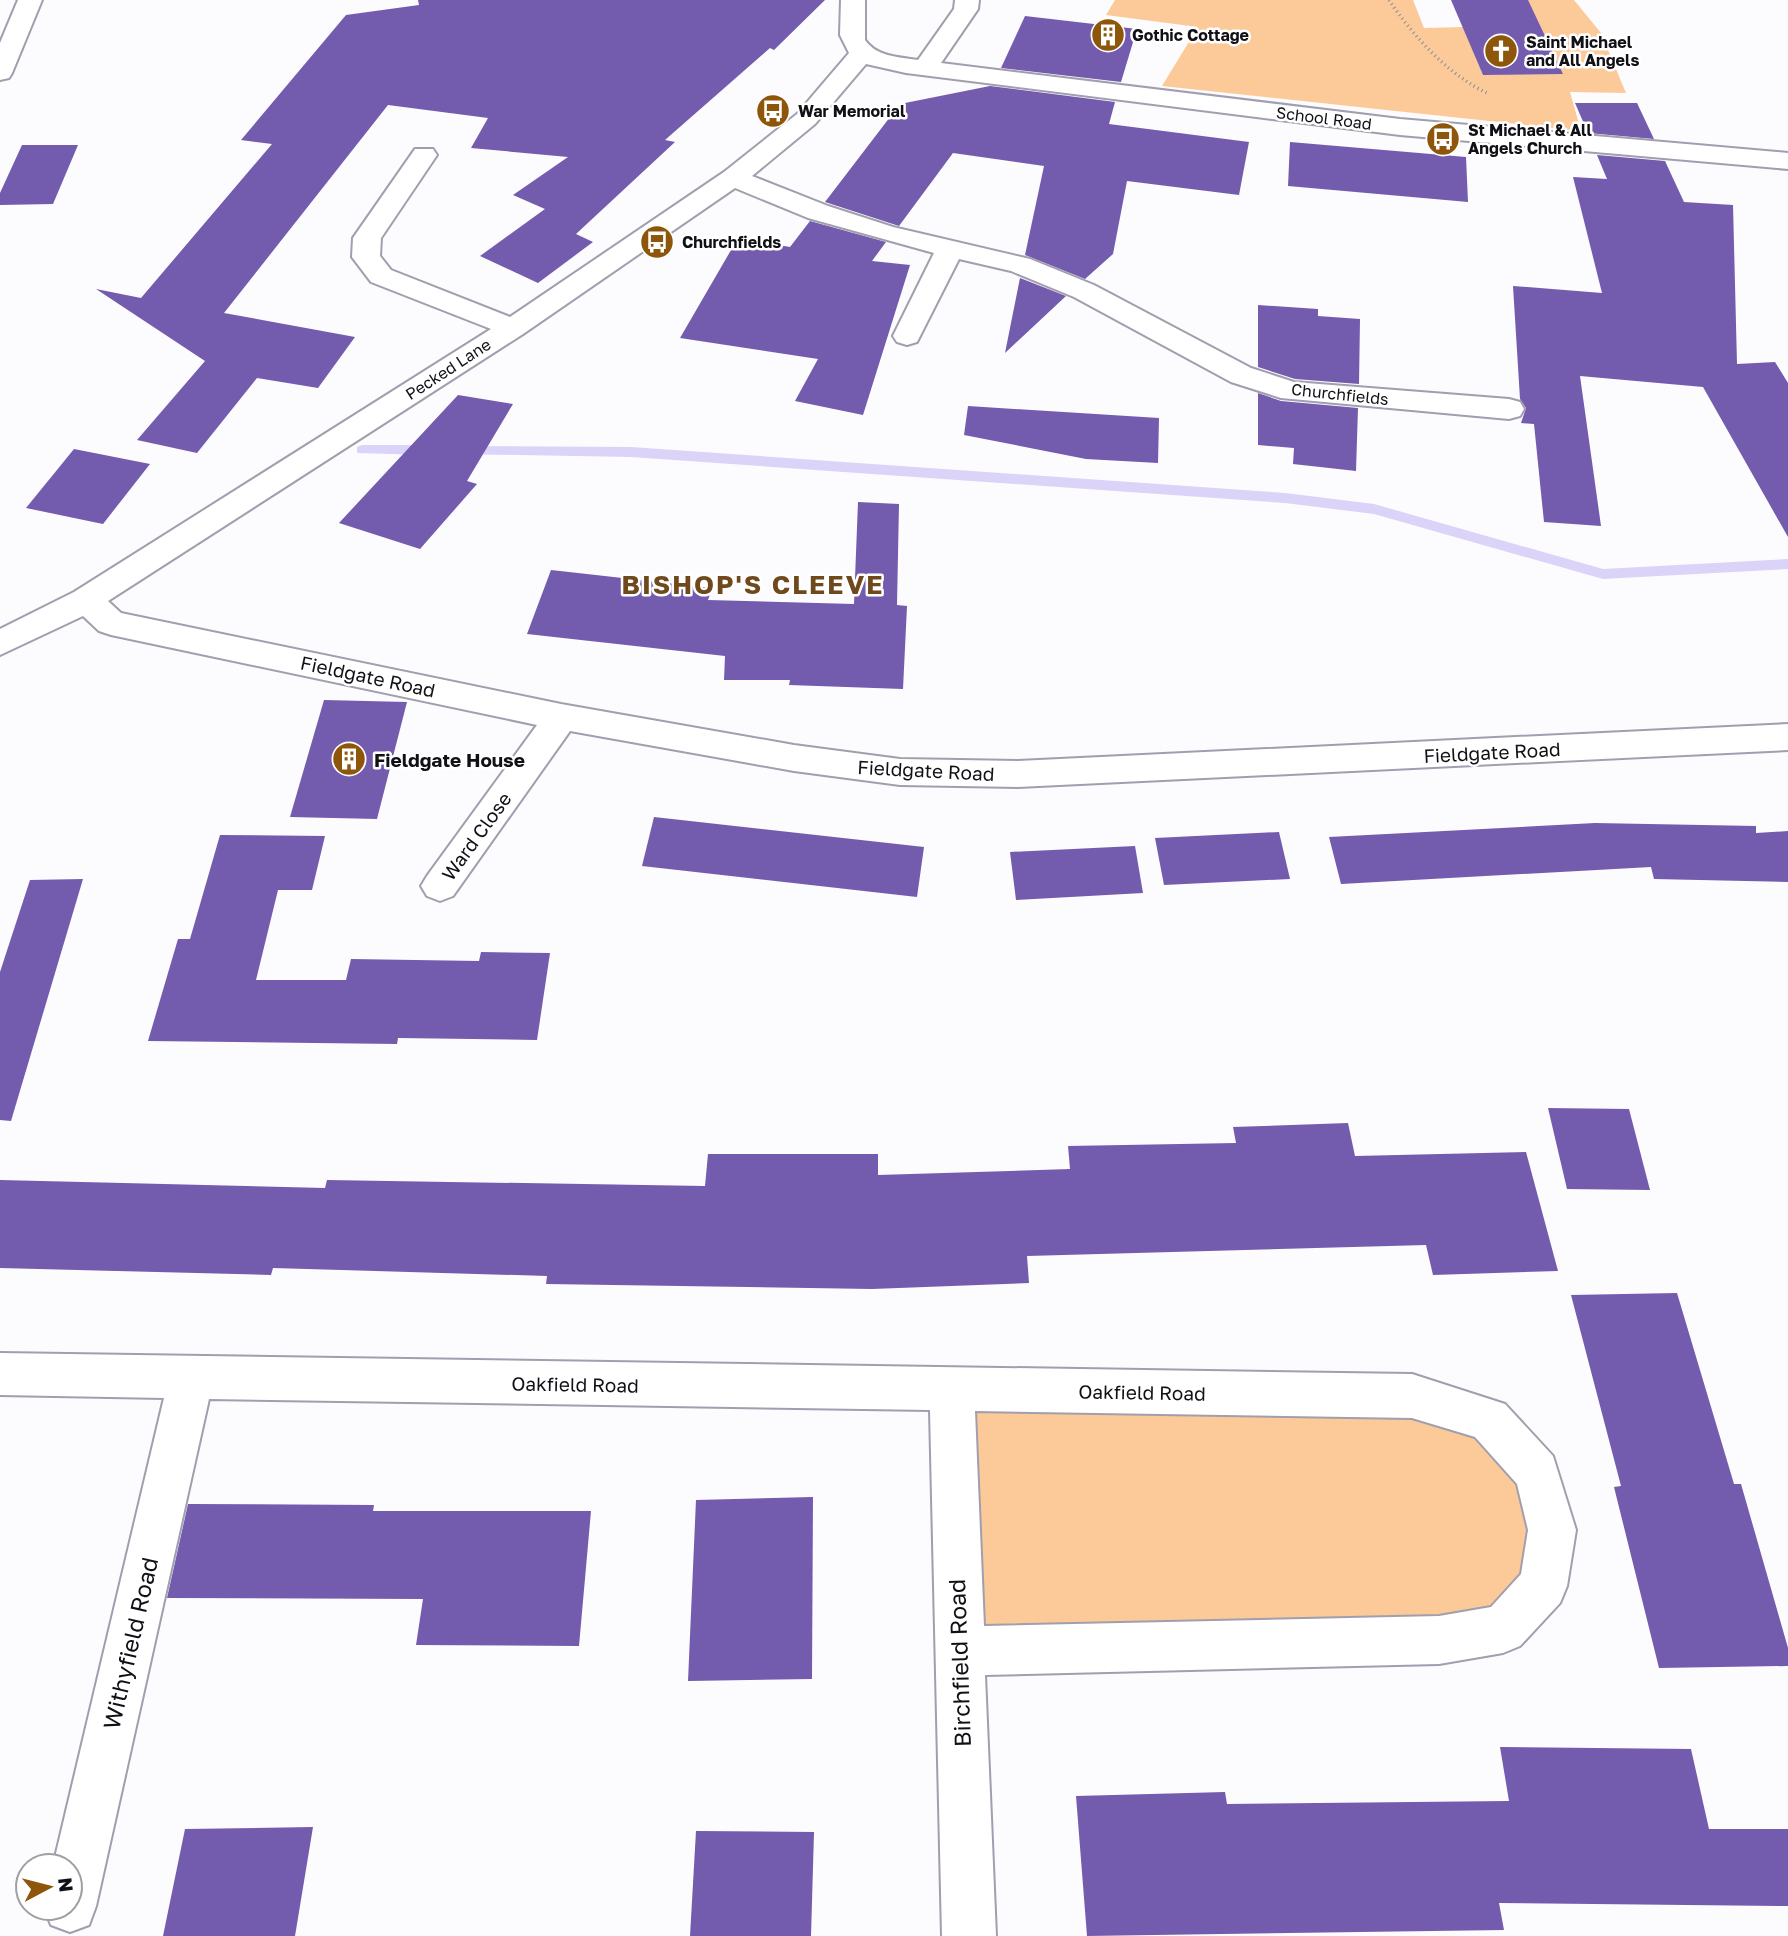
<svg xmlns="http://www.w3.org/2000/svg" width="1788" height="1936" font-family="'Golos Text',sans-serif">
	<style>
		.green { fill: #fcca99 }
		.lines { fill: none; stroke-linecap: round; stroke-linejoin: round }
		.stream { fill: #dbd3f8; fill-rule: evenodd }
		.building { fill: #735bae }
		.street-casing { stroke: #a19eae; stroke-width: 4 }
		.path { stroke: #8d8c90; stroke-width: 3.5; stroke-dasharray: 1 3.5; stroke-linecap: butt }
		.street { fill: #fff; fill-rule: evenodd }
		.labels { text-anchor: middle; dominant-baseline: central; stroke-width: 5; stroke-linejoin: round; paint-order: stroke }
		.far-poi-label { font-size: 16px; font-weight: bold; fill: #111016; stroke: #fff; text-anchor: start }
		.far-street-label { font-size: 16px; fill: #111016; stroke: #fff }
		.street-label { font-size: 19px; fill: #111016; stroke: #fff }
		.poi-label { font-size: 19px; font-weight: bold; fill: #111016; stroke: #fff; text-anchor: start }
		.near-street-label { font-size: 23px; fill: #111016; stroke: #fff }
		.district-label { font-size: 26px; font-weight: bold; letter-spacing: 2px; fill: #6f481b; stroke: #fff }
	</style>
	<rect width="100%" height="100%" fill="#fcfbfe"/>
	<!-- green -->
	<g class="green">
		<polygon points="1115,0 1413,0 1424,28 1463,27 1483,75 1528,0 1574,0 1601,33 1626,93 1570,92 1581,131 1162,86 1198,27 1106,15"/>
		<polygon points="965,1399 1413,1407 1483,1429 1522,1473 1537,1527 1530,1579 1497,1616 973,1637"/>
	</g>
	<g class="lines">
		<!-- stream -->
		<g class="stream">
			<polygon points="362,445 429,445 436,450 429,455 357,453 357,447"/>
			<polygon points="464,446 631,447 1285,493 1374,504 1603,569 1788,559 1788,569 1603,579 1374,514 1285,503 631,457 459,454 459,448"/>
		</g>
	</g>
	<!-- building -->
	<g class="building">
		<polygon points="418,0 825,0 774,50 770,48 665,140 675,142 576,234 593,242 538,283 480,256 545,209 513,195 568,157 471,148 488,118 388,105 224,313 355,337 318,388 257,378 197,453 137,440 205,361 96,289 141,298 272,144 241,140 346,15 419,5"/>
		<polygon points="1451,0 1528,0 1563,74 1483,75"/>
		<polygon points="1025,16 1137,29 1121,82 1001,68"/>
		<polygon points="990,86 1115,102 1109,124 1249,142 1239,195 1127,181 1113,254 1085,279 1025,255 1044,166 953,153 899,226 825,202 900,104"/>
		<polygon points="1575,103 1637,103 1654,139 1588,133"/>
		<polygon points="1290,142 1466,157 1468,202 1288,186"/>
		<polygon points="22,145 78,145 53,204 0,205 0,193"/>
		<polygon points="1597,155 1665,161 1684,202 1733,205 1737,364 1775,362 1788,383 1788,537 1703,387 1580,376 1601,526 1544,522 1534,424 1521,423 1526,408 1520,399 1513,286 1602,293 1573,177 1607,179"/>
		<polygon points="810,221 886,242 872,261 910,265 863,415 795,401 818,359 680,338 738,238 790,247"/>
		<polygon points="1020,278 1066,296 1005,353"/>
		<polygon points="1258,305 1318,309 1318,316 1360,319 1359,384 1295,379 1258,367"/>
		<polygon points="1258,393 1281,401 1358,408 1356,471 1293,464 1294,448 1258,445"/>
		<polygon points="458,395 513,404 467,481 477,484 420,549 339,523"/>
		<polygon points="968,406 1159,418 1158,463 1086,459 964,435"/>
		<polygon points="74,449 150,464 103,524 26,508"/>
		<polygon points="858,502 899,504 897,605 907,606 903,689 789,685 790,680 724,680 725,656 527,634 551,570 712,588 708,600 854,604"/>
		<polygon points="324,700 407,702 377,819 290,817"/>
		<polygon points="654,817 924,847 917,897 642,866"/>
		<polygon points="1595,823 1756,826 1756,833 1788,831 1788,882 1654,879 1651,867 1341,884 1329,837"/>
		<polygon points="1279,832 1290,879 1164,885 1155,838"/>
		<polygon points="220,835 325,836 312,890 278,890 256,980 346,980 351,959 479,961 481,952 550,953 537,1040 398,1038 397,1044 148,1041 178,939 190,939"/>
		<polygon points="1135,846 1143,893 1016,900 1010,852"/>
		<polygon points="83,879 11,1121 0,1120 0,972 30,880"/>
		<polygon points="1548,1108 1629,1109 1650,1190 1567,1189"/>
		<polygon points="1348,1123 1355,1156 1526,1152 1558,1271 1433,1275 1426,1245 1027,1256 1029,1283 872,1289 546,1284 547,1276 273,1268 271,1275 0,1268 0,1180 325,1188 327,1180 705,1186 708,1154 878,1154 878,1175 1070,1169 1068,1146 1236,1143 1233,1127"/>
		<polygon points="1677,1293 1734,1484 1741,1484 1788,1648 1788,1666 1659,1668 1614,1487 1621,1486 1571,1295"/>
		<polygon points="813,1497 812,1679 688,1681 696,1500"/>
		<polygon points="188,1504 374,1505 373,1511 591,1511 579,1646 416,1645 423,1599 167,1598"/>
		<polygon points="1500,1747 1691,1749 1709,1829 1788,1829 1788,1906 1499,1903 1504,1930 1087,1936 1076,1796 1225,1792 1227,1804 1509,1801"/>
		<polygon points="313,1827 295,1936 163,1936 185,1829"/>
		<polygon points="696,1831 814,1832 811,1936 690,1936"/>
	</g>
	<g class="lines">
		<!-- street casing -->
		<g class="street-casing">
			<g id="street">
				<polygon points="18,0 42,0 12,73 9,78 0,80 0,43"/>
				<path d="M 841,0 L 865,0 L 865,40 C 877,57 899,57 918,60 L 954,9 L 955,0 L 979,0 L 978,9 L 941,63 L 1400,119 L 1788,153 L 1788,169 L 1400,135 L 906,73 L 866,64 L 815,124 L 752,176 L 828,206 L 893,227 L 1030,259 L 1094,285 L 1251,368 L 1294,382 L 1509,399 L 1520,402 L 1524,409 L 1520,416 L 1509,419 L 1281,398 L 1231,382 L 1074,297 L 1011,271 L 959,259 L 917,342 L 907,345 L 897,342 L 893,336 L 934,253 L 808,218 L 735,188 L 523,334 L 108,601 L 121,613 L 561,704 L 794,745 L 900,759 L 1018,761 L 1788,724 L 1788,750 L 1018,787 L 900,785 L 794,771 L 570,731 L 453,896 L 440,901 L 427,896 L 421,886 L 427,876 L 537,725 L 111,635 L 99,631 L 83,616 L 0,655 L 0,629 L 74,592 L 491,329 L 371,282 L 352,257 L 353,238 L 415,149 L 433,149 L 437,155 L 381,238 L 380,256 L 391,270 L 510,317 L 724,172 L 797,114 L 849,53 L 840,35 Z"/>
				<path d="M 0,1353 L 1412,1374 L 1505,1404 L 1553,1456 L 1576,1530 L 1567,1586 L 1560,1603 L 1520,1646 L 1503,1653 L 1439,1664 L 985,1675 L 996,1936 L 942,1936 L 930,1410 L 209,1399 L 96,1906 L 89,1925 L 70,1932 L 51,1925 L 44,1908 L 70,1908 L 70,1866 L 53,1866 L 164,1398 L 0,1395 ZM 975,1411 L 1412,1418 L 1475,1437 L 1517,1484 L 1528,1530 L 1521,1574 L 1491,1607 L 1439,1616 L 984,1626 Z"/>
			</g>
		</g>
		<!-- path -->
		<path class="path" d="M 1389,0 C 1414,37 1448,75 1489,94"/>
		<!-- street -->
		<use href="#street" class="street"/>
	</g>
	<!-- icons -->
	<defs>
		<g id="building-disc" transform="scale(1.75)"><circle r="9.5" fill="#8d560b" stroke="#fff"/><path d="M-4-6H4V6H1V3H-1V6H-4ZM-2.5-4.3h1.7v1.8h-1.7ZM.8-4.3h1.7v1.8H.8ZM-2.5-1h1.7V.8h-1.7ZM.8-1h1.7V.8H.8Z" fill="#fff"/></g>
		<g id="church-disc" transform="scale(1.75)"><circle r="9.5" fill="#8d560b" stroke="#fff"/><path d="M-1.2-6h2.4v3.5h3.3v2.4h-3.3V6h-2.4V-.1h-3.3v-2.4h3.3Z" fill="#fff"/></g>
		<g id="bus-disc" transform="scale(1.75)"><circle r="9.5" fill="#8d560b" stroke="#fff"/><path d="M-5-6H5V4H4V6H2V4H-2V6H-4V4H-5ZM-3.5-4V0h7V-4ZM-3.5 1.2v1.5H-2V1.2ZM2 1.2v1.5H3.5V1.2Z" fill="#fff"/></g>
	</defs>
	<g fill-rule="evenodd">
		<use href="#building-disc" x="1108" y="35"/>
		<use href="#church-disc" x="1501" y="51"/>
		<use href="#bus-disc" x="773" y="111"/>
		<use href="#bus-disc" x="1443" y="139"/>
		<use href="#bus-disc" x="657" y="242"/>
		<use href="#building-disc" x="349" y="759"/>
	</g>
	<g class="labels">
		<!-- far-poi labels -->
		<g class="far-poi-label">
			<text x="1132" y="35">Gothic Cottage</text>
			<text x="1526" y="42">Saint Michael<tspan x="1526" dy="18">and All Angels</tspan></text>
			<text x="798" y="111">War Memorial</text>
			<text x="1468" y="130">St Michael &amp; All<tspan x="1468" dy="18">Angels Church</tspan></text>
			<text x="682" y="242">Churchfields</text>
		</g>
		<!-- far-street labels -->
		<g class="far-street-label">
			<text transform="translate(1324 118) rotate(7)">School Road</text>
			<text transform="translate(448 369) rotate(-33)">Pecked Lane</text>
			<text transform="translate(1340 394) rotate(6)">Churchfields</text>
		</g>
		<!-- street labels -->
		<g class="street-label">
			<text transform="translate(368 676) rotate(12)">Fieldgate Road</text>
			<text transform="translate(1492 752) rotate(-3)">Fieldgate Road</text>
			<text transform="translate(926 770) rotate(3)">Fieldgate Road</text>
			<text transform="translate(476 836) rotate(-54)">Ward Close</text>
			<text transform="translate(575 1384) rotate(1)">Oakfield Road</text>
			<text transform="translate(1142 1392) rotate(1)">Oakfield Road</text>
		</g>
		<!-- poi labels -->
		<g class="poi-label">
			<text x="374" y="759">Fieldgate House</text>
		</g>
		<!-- near-street labels -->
		<g class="near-street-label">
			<text transform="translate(130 1643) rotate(-77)">Withyfield Road</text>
			<text transform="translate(959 1663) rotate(-92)">Birchfield Road</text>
		</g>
		<!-- district labels -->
		<g class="district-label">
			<text x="753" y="584">BISHOP'S CLEEVE</text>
		</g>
	</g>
	<!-- north arrow -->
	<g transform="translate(49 1887) rotate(83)"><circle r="33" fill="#ffffff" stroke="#a09fa2" stroke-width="2"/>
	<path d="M0-5L12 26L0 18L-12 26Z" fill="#8d560b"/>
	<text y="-10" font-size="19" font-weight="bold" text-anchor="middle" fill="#111016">N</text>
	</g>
</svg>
